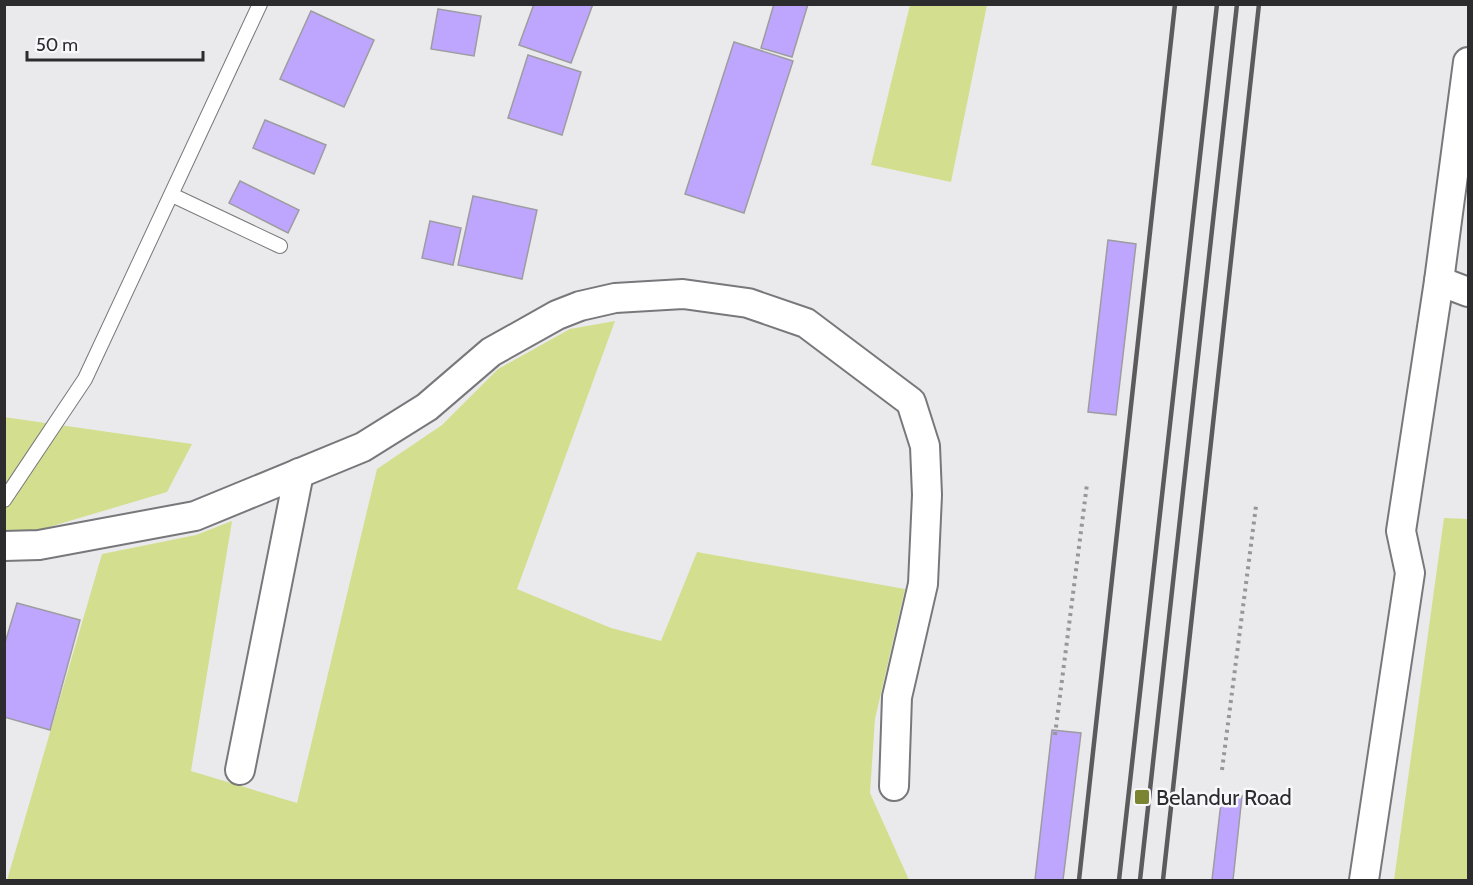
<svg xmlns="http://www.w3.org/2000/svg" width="1473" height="885" font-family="Cabin,sans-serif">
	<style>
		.green { fill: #d3df8e }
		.building { fill: #bea6ff; stroke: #9d9ca0; stroke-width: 1.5 }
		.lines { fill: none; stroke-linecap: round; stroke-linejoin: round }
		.service-casing { stroke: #78777b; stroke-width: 16 }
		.minor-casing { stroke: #78777b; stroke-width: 32 }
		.path { stroke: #97979a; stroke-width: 4; stroke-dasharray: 3 4.5; stroke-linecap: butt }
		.service { stroke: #fff; stroke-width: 14 }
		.minor { stroke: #fff; stroke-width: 28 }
		.rail { stroke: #5b5b5d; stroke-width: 4.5 }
		.poi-dot { fill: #7b8531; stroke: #f8f7fb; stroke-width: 2 }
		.labels { text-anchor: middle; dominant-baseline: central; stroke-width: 5; stroke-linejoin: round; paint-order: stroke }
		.poi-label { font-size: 22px; fill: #2c2b2d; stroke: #f8f7fb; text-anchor: start }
	</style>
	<rect width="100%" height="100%" fill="#eaeaed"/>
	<!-- green -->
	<g class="green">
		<polygon points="910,5 987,5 951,182 871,165"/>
		<polygon points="615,321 517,589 611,628 661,641 697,552 905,589 875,719 870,793 909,880 7,880 102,554 196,535 232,521 191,771 297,803 377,469 442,425 498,369 570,329"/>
		<polygon points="4,417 192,444 167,492 39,530 5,532"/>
		<polygon points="1444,518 1468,519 1468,880 1394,880"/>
	</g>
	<!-- building -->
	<g class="building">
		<polygon points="534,4 593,4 571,63 519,45"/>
		<polygon points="774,4 808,4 792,57 761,48"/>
		<polygon points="438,9 481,16 474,56 431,49"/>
		<polygon points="311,11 374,40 344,107 280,79"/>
		<polygon points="734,42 793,61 744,213 685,194"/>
		<polygon points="528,55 581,72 562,135 508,118"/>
		<polygon points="265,120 326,145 314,174 253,148"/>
		<polygon points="240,181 299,210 288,233 229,203"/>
		<polygon points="473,196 537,210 522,279 458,265"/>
		<polygon points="430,221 461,228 453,265 422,258"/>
		<polygon points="1108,240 1136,244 1116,415 1088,412"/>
		<polygon points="17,603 80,620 50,730 4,717 4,646"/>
		<polygon points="1052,730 1081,733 1063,880 1035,880"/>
		<polygon points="1222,794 1242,796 1233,880 1212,880"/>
	</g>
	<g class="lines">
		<!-- service casing -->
		<g class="service-casing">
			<g id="service">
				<polyline points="172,195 280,246"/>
				<polyline points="4,500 85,379 260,4"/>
			</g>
		</g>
		<!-- minor casing -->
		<g class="minor-casing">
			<g id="minor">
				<polyline points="1439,281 1468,292"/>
				<polyline points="4,546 39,545 195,516 363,447 427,407 491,352 557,315 580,306 615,298 683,294 748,303 806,323 911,402 925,446 927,495 923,584 897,697 894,786"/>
				<polyline points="240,770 299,473"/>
				<polyline points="1364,880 1410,573 1401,531 1439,281 1468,62"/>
			</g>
		</g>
		<!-- path -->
		<g class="path">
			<polyline points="1055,735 1087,484"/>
			<polyline points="1222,770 1256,506"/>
		</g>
		<!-- service -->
		<use href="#service" class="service"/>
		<!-- minor -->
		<use href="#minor" class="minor"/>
		<!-- rail -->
		<g class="rail">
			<polyline points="1079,880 1175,4"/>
			<polyline points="1119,880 1217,4"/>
			<polyline points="1140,880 1237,4"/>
			<polyline points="1163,880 1259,4"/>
		</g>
	</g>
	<!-- markers -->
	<rect class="poi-dot" x="1134" y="789" width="16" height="16" rx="3"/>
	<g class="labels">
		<!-- poi labels -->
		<g class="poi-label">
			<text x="1156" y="797">Belandur Road</text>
		</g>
	</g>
	<!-- border -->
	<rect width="1473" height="885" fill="none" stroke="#2c2b2d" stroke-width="12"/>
	<!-- scale -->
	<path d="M27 51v9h176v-9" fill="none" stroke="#2c2b2d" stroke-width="3"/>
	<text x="36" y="51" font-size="18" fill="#2c2b2d" stroke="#f8f7fb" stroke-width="4.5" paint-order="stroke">50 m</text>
</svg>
